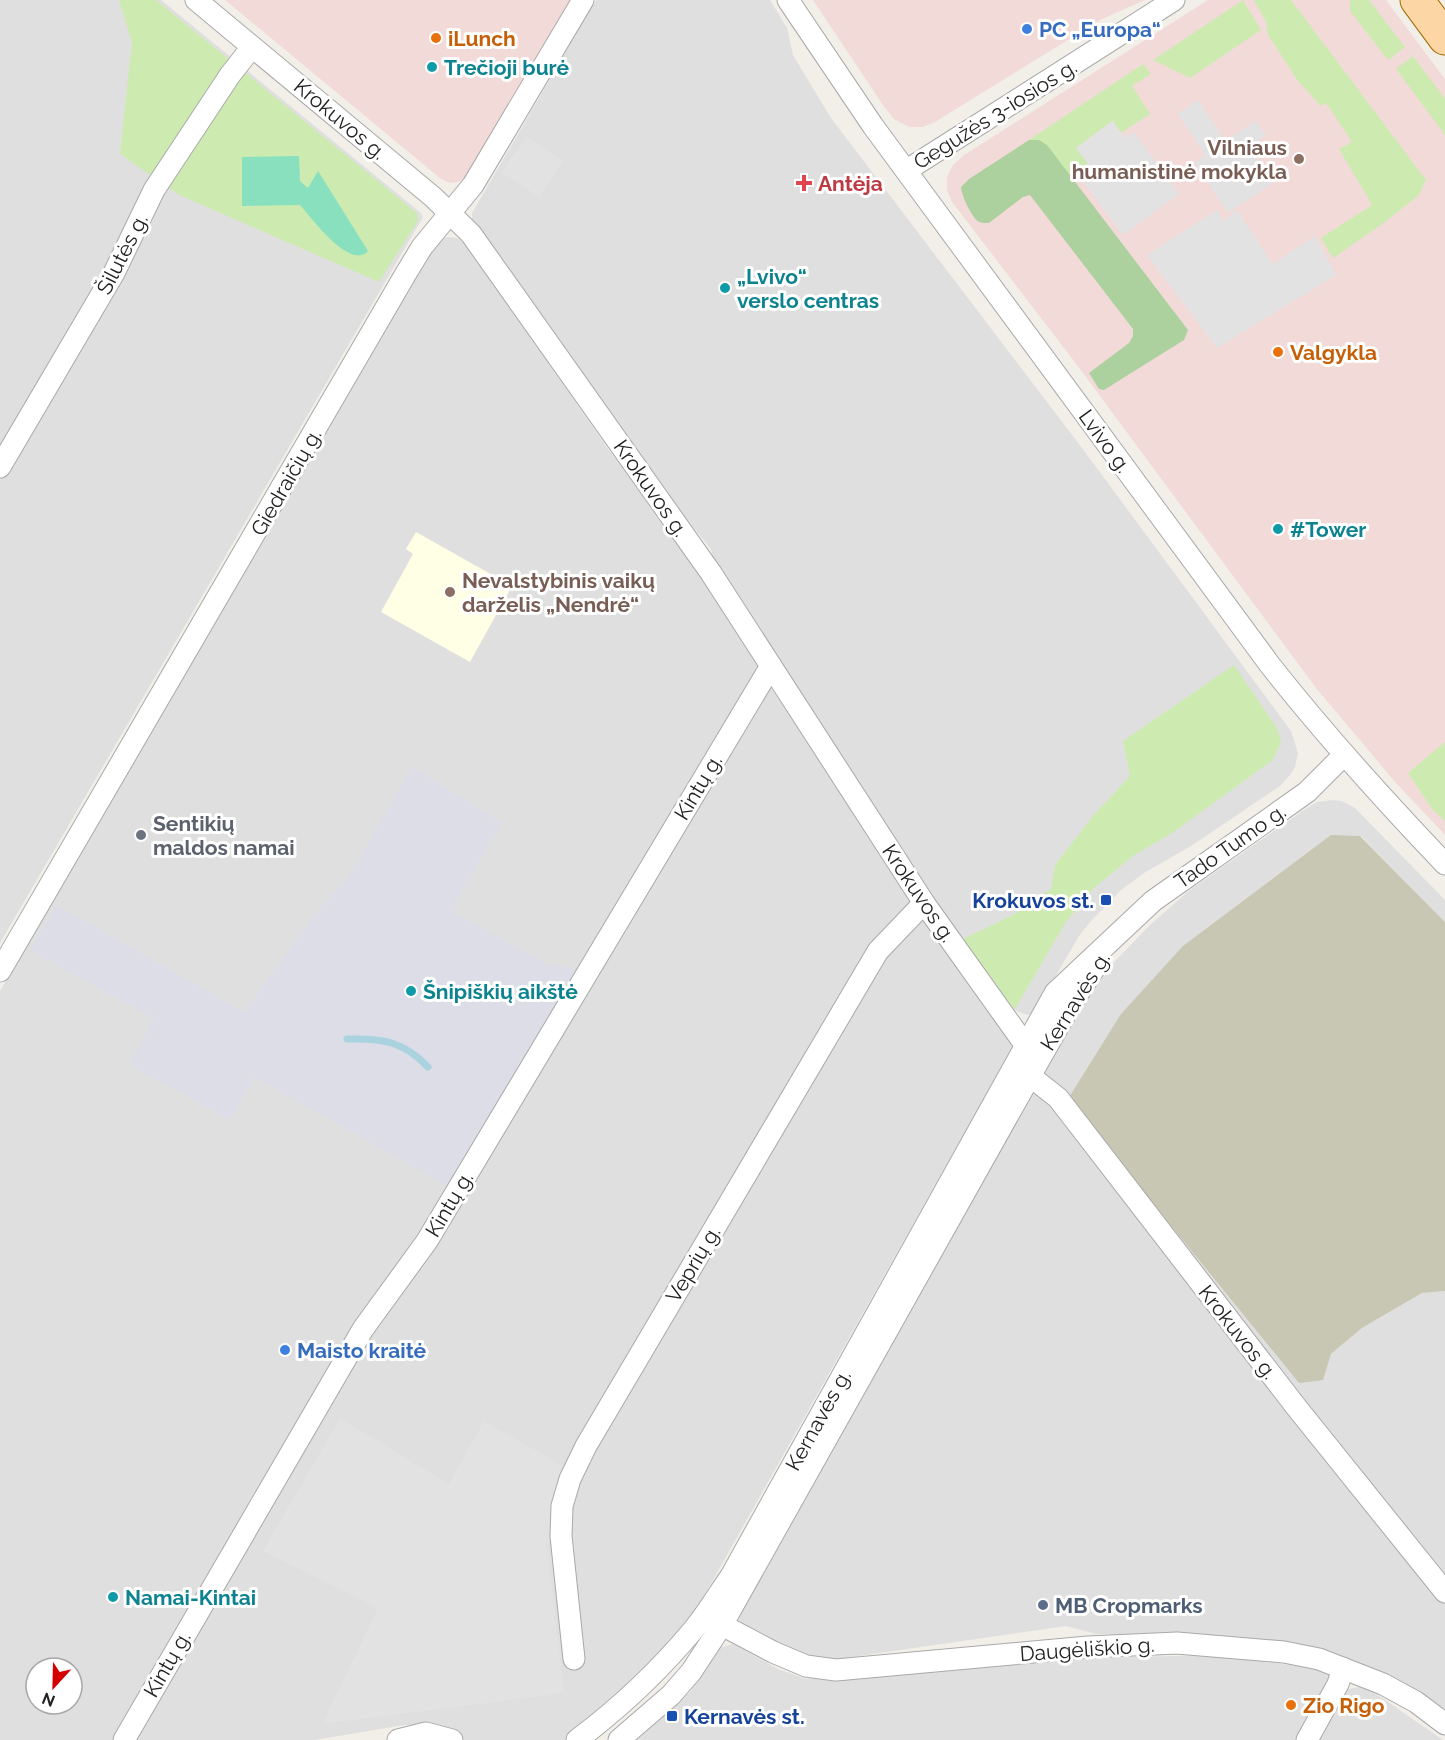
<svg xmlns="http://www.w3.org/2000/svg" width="1445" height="1740" font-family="Raleway,sans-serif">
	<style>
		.residential { fill: #e0dfdf; fill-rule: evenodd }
		.commercial { fill: #f2dad9 }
		.education { fill: #ffffe5 }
		.construction { fill: #c7c7b4 }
		.grass { fill: #cdebb0 }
		.forest { fill: #add19e }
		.pitch { fill: #88e0be }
		.parking { fill: #e2e2e2 }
		.plaza { fill: #dddde8 }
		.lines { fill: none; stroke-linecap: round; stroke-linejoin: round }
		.stream { stroke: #aad3df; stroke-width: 7 }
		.minor-casing { stroke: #a9a9a9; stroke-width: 23 }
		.primary-casing { stroke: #a06b00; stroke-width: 35 }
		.minor { stroke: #fff; stroke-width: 21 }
		.primary { stroke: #fcd6a4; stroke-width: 33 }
		.shop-dot { fill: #3f7fe0; stroke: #fff; stroke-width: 2 }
		.food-dot { fill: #e8710a; stroke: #fff; stroke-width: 2 }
		.culture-dot { fill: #0f9aa8; stroke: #fff; stroke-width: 2 }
		.education-dot { fill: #8d6e63; stroke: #fff; stroke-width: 2 }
		.health-dot { fill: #e0444e; stroke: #fff; stroke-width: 2 }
		.worship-dot { fill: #6b7280; stroke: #fff; stroke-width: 2 }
		.transit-dot { fill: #1a4fb4; stroke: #fff; stroke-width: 2 }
		.service-dot { fill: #5c6f8a; stroke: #fff; stroke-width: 2 }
		.labels { text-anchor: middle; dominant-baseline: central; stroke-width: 6; stroke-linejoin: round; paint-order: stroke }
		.shop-label { font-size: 21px; font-weight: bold; fill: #366cbe; stroke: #fff; text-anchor: start }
		.food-label { font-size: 21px; font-weight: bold; fill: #c56008; stroke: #fff; text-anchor: start }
		.culture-label { font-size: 21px; font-weight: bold; fill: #0d838f; stroke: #fff; text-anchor: start }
		.street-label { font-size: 21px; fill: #222; stroke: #fff }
		.education-label { font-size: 21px; font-weight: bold; fill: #785e54; stroke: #fff; text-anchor: end }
		.health-label { font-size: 21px; font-weight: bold; fill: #be3a42; stroke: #fff; text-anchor: start }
		.worship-label { font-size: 21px; font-weight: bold; fill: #5b616d; stroke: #fff; text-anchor: start }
		.transit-label { font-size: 21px; font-weight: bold; fill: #164399; stroke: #fff; text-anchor: end }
		.service-label { font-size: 21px; font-weight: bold; fill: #4e5e75; stroke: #fff; text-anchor: start }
	</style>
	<rect width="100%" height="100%" fill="#f2efe9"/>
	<!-- residential -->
	<g class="residential">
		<polygon points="0,0 161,0 421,213 423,217 0,943"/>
		<polygon points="596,0 770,0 787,28 793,55 831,118 1085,452 1291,731 1298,753 1295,767 1290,775 1280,786 1191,846 1144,873 1121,890 1090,922 1079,936 1034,1013 1027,1015 1014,1010 981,964 967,949 716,574 711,549 640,462 472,225 472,213"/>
		<path d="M 448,237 L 457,238 L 465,243 L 608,449 L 676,533 L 775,694 L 1010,1032 L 1012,1048 L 695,1612 L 657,1661 L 611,1705 L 566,1740 L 464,1740 L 456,1735 L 428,1726 L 404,1725 L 315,1740 L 0,1740 L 0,991 L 424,262 L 440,239 ZM 36,1668 L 72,1668 L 72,1704 L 36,1704 Z"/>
		<polygon points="1333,800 1342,801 1355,808 1445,900 1445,922 1361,836 1323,1379 1331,1354 1362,1328 1422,1293 1445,1291 1445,1716 1384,1678 1178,1635 1096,1634 1066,1626 831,1660 808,1658 744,1627 738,1618 1089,992 1117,959 1150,925 1191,889 1301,812 1317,802"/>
		<polygon points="733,1644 778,1669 806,1679 1084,1658 1218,1655 1324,1670 1335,1679 1301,1740 637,1740 691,1691 718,1648"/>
		<polygon points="1365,1686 1443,1740 1319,1740 1348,1689"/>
	</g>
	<!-- commercial -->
	<g class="commercial">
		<polygon points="225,0 572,0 466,178 458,182 450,183 441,179"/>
		<polygon points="813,0 1145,0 1102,19 935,122 923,127 909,127 894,119 885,108"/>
		<polygon points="1208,0 1386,0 1445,79 1445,835 1396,783 1316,688 1077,365 952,202 947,190 947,177 953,165 964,155"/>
	</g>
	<!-- education -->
	<polygon class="education" points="416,532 512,586 470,662 381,612 413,554 406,549"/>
	<!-- construction -->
	<polygon class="construction" points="1331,835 1360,836 1445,922 1445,1291 1422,1293 1362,1328 1331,1354 1323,1380 1299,1383 1068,1099 1121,1014 1183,946"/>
	<!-- grass -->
	<g class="grass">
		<polygon points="119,0 156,0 417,213 418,221 379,282 179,195 120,154 132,42"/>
		<polygon points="1243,0 1261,30 1190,78 1153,60"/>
		<polygon points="1254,0 1291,0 1426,180 1419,195 1385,222 1333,258 1321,238 1372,205 1339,149 1352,142 1326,103 1321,106 1298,81 1268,35 1266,22"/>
		<polygon points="1350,0 1369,0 1405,47 1388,60 1350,11"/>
		<polygon points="1413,56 1445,99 1445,135 1396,69"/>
		<polygon points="1143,64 1151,74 1132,86 1150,114 1121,133 1112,121 1076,148 1088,164 1070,176 1039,140 1029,140"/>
		<polygon points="1234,665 1277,728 1281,742 1273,760 1172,833 1133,856 1095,887 1066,922 1015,1009 1008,1003 963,939 1013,915 1051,889 1055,865 1093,816 1130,776 1123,741"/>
		<polygon points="1445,742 1445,821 1432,809 1408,773"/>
	</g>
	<!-- forest -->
	<path class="forest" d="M 1029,140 L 1039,140 L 1047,145 L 1188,330 L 1184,340 L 1104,390 L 1099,389 L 1089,373 L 1129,343 L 1133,336 L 1133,329 L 1030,195 L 1023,197 L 989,223 C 986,223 982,223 979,222 C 972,218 961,195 961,187 L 969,179 Z"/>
	<!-- pitch -->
	<path class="pitch" d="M 299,156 L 300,181 L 308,188 L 318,171 L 368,251 C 350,271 311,217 300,205 L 242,206 L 242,157 Z"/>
	<!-- parking -->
	<g class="parking">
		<polygon points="1198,100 1225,141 1256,121 1266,135 1249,147 1273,183 1228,213 1195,163 1205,155 1178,114"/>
		<polygon points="1113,121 1125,138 1134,132 1179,194 1123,235 1076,172 1088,163 1076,148"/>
		<polygon points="526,136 563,160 539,197 502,172"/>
		<polygon points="1217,210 1224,221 1237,210 1273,264 1315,236 1336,275 1217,348 1147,255"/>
		<polygon points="340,1418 449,1484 484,1421 563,1466 547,1548 564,1693 322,1724 378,1608 263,1551"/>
	</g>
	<!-- plaza -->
	<polygon class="plaza" points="412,767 502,823 454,904 456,914 553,967 555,964 575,970 447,1186 254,1077 230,1120 129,1065 154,1019 30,950 57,905 244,1012 320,908 349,876"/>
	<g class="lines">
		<!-- stream -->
		<path class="stream" d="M 347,1039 C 382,1038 403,1041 428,1067"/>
		<!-- minor casing -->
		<g class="minor-casing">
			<g id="minor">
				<polyline points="196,0 433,197 471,234 711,573 924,903 1026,1046"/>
				<path d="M 788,0 L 873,126 L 1270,665 C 1325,735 1384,800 1445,864"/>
				<polyline points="907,170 1174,0"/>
				<polyline points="0,467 114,273 154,190 230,75 252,47"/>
				<polyline points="0,971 405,275 422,247 473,185 583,0"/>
				<polyline points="1030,1076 1058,1098 1297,1408 1445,1592"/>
				<polyline points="722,1625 773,1652 806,1666 836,1670 1088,1647 1177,1643 1284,1652 1319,1659 1383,1684 1416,1702 1445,1724"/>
				<polyline points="574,1659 561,1536 562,1506 570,1479 586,1446 878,951 924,903"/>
				<polyline points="124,1740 363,1329 427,1241 771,666"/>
				<polyline points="398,1740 426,1733 452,1740"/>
				<path d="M 577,1740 C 621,1707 659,1671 694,1629 C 708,1612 719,1593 731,1576 L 1055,993 L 1153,901 L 1307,792 L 1344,755"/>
				<polyline points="619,1740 671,1695 691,1672 722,1625 1030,1076 1071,1004 1096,966"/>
				<polyline points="1307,1740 1338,1684 1343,1668"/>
			</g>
		</g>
		<!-- primary casing -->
		<g class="primary-casing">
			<polyline id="primary" points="1417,0 1445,38"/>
		</g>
		<!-- minor -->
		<use href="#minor" class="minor"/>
		<!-- primary -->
		<use href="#primary" class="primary"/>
	</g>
	<!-- markers -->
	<g class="shop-dot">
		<circle cx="1027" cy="29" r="6"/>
		<circle cx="285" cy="1350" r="6"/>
	</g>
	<g class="food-dot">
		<circle cx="436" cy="38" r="6"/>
		<circle cx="1278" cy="352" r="6"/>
		<circle cx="1291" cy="1705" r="6"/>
	</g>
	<g class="culture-dot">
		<circle cx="432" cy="67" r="6"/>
		<circle cx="725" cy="288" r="6"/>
		<circle cx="1278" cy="529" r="6"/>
		<circle cx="411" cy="991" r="6"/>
		<circle cx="113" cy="1597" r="6"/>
	</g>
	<g class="education-dot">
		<circle cx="1299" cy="159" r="6"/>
		<circle cx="450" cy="592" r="6"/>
	</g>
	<path class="health-dot" d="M801 174h6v6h6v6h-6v6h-6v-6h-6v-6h6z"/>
	<circle class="worship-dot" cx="141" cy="835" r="6"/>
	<g class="transit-dot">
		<rect x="1100" y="894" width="12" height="12" rx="3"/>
		<rect x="666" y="1710" width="12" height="12" rx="3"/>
	</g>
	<circle class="service-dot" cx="1043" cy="1605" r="6"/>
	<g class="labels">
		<!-- shop labels -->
		<g class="shop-label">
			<text x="1039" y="29">PC „Europa“</text>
			<text x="297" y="1350">Maisto kraitė</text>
		</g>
		<!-- food labels -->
		<g class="food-label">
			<text x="448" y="38">iLunch</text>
			<text x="1290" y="352">Valgykla</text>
			<text x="1303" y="1705">Zio Rigo</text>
		</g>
		<!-- culture labels -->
		<g class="culture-label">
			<text x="444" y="67">Trečioji burė</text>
			<text x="737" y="276">„Lvivo“<tspan x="737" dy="24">verslo centras</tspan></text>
			<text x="1290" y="529">#Tower</text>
			<text x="423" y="991">Šnipiškių aikštė</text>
			<text x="125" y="1597">Namai-Kintai</text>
		</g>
		<!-- street labels -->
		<g class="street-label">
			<text transform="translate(995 114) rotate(-32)">Gegužės 3-iosios g.</text>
			<text transform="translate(340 119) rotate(40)">Krokuvos g.</text>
			<text transform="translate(122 254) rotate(-63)">Šilutės g.</text>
			<text transform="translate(1105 441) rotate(54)">Lvivo g.</text>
			<text transform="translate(286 482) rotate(-60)">Giedraičių g.</text>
			<text transform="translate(651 488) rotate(55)">Krokuvos g.</text>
			<text transform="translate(698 787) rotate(-59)">Kintų g.</text>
			<text transform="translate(1230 846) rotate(-35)">Tado Tumo g.</text>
			<text transform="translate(919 893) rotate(56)">Krokuvos g.</text>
			<text transform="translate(1075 1001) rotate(-58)">Kernavės g.</text>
			<text transform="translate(449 1204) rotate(-59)">Kintų g.</text>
			<text transform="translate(693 1264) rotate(-59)">Veprių g.</text>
			<text transform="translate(1238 1332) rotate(52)">Krokuvos g.</text>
			<text transform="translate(818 1420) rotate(-61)">Kernavės g.</text>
			<text transform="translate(1087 1649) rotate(-4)">Daugėliškio g.</text>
			<text transform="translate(167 1664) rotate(-60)">Kintų g.</text>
		</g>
		<!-- education labels -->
		<g class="education-label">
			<text x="1287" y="147">Vilniaus<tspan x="1287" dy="24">humanistinė mokykla</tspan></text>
			<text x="462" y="580" text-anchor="start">Nevalstybinis vaikų<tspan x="462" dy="24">darželis „Nendrė“</tspan></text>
		</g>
		<!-- health labels -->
		<g class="health-label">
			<text x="818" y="183">Antėja</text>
		</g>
		<!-- worship labels -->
		<g class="worship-label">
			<text x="153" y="823">Sentikių<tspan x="153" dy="24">maldos namai</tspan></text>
		</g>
		<!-- transit labels -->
		<g class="transit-label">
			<text x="1094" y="900">Krokuvos st.</text>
			<text x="684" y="1716" text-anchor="start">Kernavės st.</text>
		</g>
		<!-- service labels -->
		<g class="service-label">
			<text x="1055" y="1605">MB Cropmarks</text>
		</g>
	</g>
	<!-- north arrow -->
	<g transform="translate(54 1686) rotate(202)"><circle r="28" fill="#ffffff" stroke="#a7a7a7" stroke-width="1.5"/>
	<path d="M0-4.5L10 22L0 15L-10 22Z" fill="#d40000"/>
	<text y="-9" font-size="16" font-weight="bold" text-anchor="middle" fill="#222222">N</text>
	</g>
</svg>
